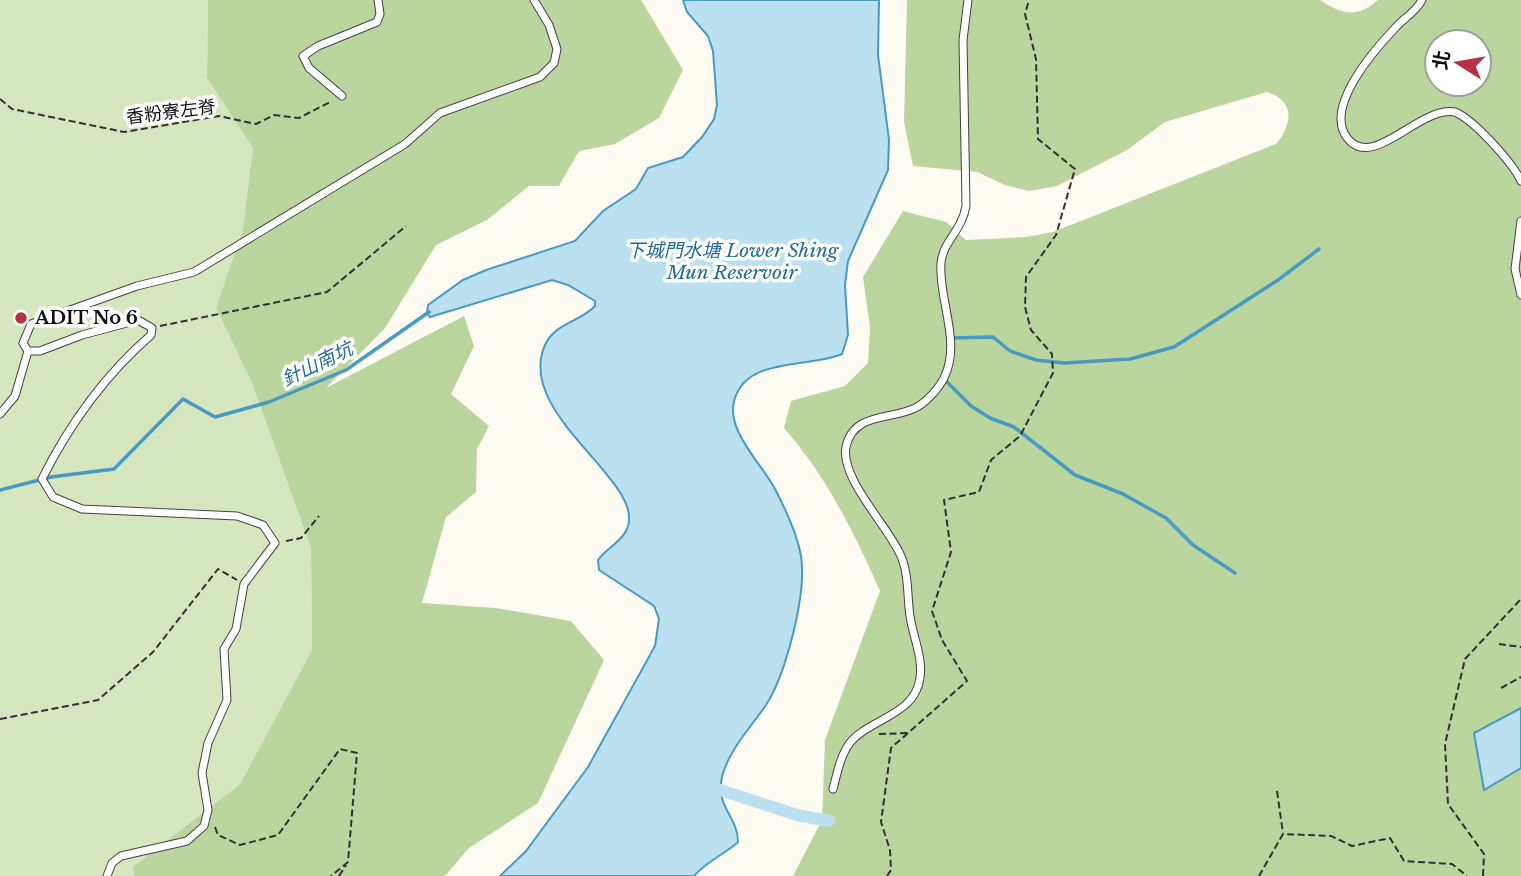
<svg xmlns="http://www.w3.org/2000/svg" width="1521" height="876" font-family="'Libre Baskerville','Noto Sans TC',serif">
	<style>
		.green { fill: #d6e6be }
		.forest { fill: #bbd59f; fill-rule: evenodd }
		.water { fill: #bbe1f1; stroke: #499ac2; stroke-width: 2 }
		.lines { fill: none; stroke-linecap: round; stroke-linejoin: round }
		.stream { stroke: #499ac2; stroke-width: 3.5 }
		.canal { stroke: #bbe1f1; stroke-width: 12 }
		.service-casing { stroke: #424242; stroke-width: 9 }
		.path { stroke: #313131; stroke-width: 2; stroke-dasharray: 7 3.5; stroke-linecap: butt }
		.service { stroke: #fff; stroke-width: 7 }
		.poi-dot { fill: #b43342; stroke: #fff; stroke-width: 2.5 }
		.labels { text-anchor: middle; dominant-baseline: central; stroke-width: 7; stroke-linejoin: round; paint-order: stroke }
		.street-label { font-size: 18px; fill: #0f0f0f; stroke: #fff }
		.poi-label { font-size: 18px; font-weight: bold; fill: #0f0f0f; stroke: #fff; text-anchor: start }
		.water-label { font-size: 19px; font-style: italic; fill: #236c97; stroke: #fff }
	</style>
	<rect width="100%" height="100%" fill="#fefbf2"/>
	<!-- green -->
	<polygon class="green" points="0,0 208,0 207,78 253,148 243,229 216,308 252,383 311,548 312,650 240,784 133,867 134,876 0,876"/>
	<!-- forest -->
	<g class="forest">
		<polygon points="208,0 641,0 683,70 659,118 615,144 579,151 559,186 529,186 487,220 436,245 385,328 326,388 464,316 474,346 451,394 489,426 477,449 476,492 446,517 422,603 496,608 571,621 604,660 538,803 469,848 445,876 134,876 133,867 240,784 312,650 311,548 252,383 216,308 243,229 253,148 207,78"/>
		<path d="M 907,0 L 1320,0 C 1341,14 1357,19 1378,0 L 1521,0 L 1521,876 L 793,876 L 822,820 L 825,740 L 880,591 C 854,532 827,477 784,428 L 791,401 L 845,386 L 868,363 L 870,327 L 863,277 L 903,211 L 946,222 L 966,240 L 1026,237 L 1053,232 L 1276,144 C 1293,124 1295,101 1267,92 L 1165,122 L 1127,150 L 1057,186 L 1029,191 L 1005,185 L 977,172 L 913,166 L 904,122 ZM 1437,42 L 1479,42 L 1479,84 L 1437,84 Z"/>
	</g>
	<!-- water -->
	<g class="water">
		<path d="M 683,0 L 879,0 L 878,55 L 889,140 L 888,170 L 848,261 L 845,285 L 848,335 L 842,354 C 809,368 748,357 735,398 C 724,428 760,462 774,487 C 785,508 797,533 801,556 C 807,593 786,674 766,705 C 751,727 728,751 722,777 C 715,807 738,816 738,842 C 725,854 707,861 694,876 L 500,876 L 526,851 L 588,767 L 655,646 L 659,619 L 654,606 L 599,570 L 598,560 C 606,548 621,543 627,529 C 648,482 514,415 545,345 C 555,323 580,322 595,306 L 595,301 L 568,285 L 552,280 L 430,317 L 427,313 L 428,305 L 463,280 L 486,270 L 575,241 L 603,211 L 636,189 L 648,168 L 683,157 L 702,137 L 714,119 L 717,105 L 713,51 L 708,36 L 687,12 Z"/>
		<polygon points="1521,708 1521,768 1484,790 1474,733"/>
	</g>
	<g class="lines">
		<!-- stream -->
		<g class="stream">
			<polyline points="951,338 993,337 1010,351 1036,360 1064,363 1130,359 1174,347 1278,280 1319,249"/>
			<polyline points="944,379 971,406 990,418 1014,427 1075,475 1123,494 1166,518 1193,545 1235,573"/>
			<polyline points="0,490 51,477 114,469 183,399 215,417 269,402 346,370 429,312"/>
		</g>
		<!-- canal -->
		<polyline class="canal" points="705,785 797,815 829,821"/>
		<!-- service casing -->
		<g class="service-casing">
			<g id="service">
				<path d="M 1422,0 C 1416,12 1405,17 1396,27 C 1376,48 1322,108 1348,139 C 1374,170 1419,106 1455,112 C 1474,120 1512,162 1521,181"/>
				<polyline points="342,96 309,68 303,56 318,46 377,22 380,14 378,0"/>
				<polyline points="1521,221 1515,269 1521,295"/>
				<path d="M 28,351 L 40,351 L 82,335 L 138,320 L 152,328 L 151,335 C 105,375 69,425 42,479 L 53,497 L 82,509 L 237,516 L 263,525 L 275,543 L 244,584 L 236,629 L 224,649 L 227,700 L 208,743 L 202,773 L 208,810 L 204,826 L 187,841 L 121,856 L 112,863 L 107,876"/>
				<polyline points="0,414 15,396 28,351 23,343 31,324 137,286 194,272 405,144 440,113 540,77 554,63 557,49 549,25 534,0"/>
				<path d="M 833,789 C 837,774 840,757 849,744 C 869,718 915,716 920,678 C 923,657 913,637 910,616 C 907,596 909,572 900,554 C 887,525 840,478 846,447 C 853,412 892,420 915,408 C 926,403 939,388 944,378 C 962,342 938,299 941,263 C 943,241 962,231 966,206 L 963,40 L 968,0"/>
			</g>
		</g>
		<!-- path -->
		<g class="path">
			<polyline points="0,99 12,109 124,132 219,116 256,124 274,115 299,118 332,101"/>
			<polyline points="160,326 327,292 406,226"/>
			<polyline points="286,541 301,538 319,516"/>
			<polyline points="1499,644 1521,647"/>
			<polyline points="1501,688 1521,677"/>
			<polyline points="0,719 98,700 153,652 218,569 237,580"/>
			<polyline points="879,734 908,733"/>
			<polyline points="1277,791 1283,833"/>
			<polyline points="215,827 218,835 240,845 278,835 340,749 357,753 348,862 331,876"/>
			<polyline points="339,876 346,865"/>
			<polyline points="887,876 891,870 890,850 881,822 891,748 967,681 942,640 932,611 951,552 944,500 979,492 991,460 1020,436 1053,373 1052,354 1031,330 1025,307 1026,277 1056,235 1075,169 1038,139 1036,59 1025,14 1029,0"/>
			<polyline points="1259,876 1283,834 1331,836 1352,846 1390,838 1404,861 1452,864 1467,876"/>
			<polyline points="1483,876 1484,854 1448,804 1445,744 1465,659 1521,599"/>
		</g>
		<!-- service -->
		<use href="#service" class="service"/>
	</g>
	<!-- markers -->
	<circle class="poi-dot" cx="21" cy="318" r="7"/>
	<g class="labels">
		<!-- street labels -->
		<g class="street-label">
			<text transform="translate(171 112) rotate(-7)">香粉寮左脊</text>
		</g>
		<!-- poi labels -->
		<g class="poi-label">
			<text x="35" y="318">ADIT No 6</text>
		</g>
		<!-- water labels -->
		<g class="water-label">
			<text x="732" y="250">下城門水塘 Lower Shing<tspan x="732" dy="22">Mun Reservoir</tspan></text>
			<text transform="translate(317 364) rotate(-26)">針山南坑</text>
		</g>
	</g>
	<!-- north arrow -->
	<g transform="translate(1458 63) rotate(281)"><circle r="33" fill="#ffffff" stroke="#9f9f9f" stroke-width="2"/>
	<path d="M0-5L12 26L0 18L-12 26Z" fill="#b43342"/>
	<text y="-10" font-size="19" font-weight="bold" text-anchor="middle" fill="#0f0f0f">北</text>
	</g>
</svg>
